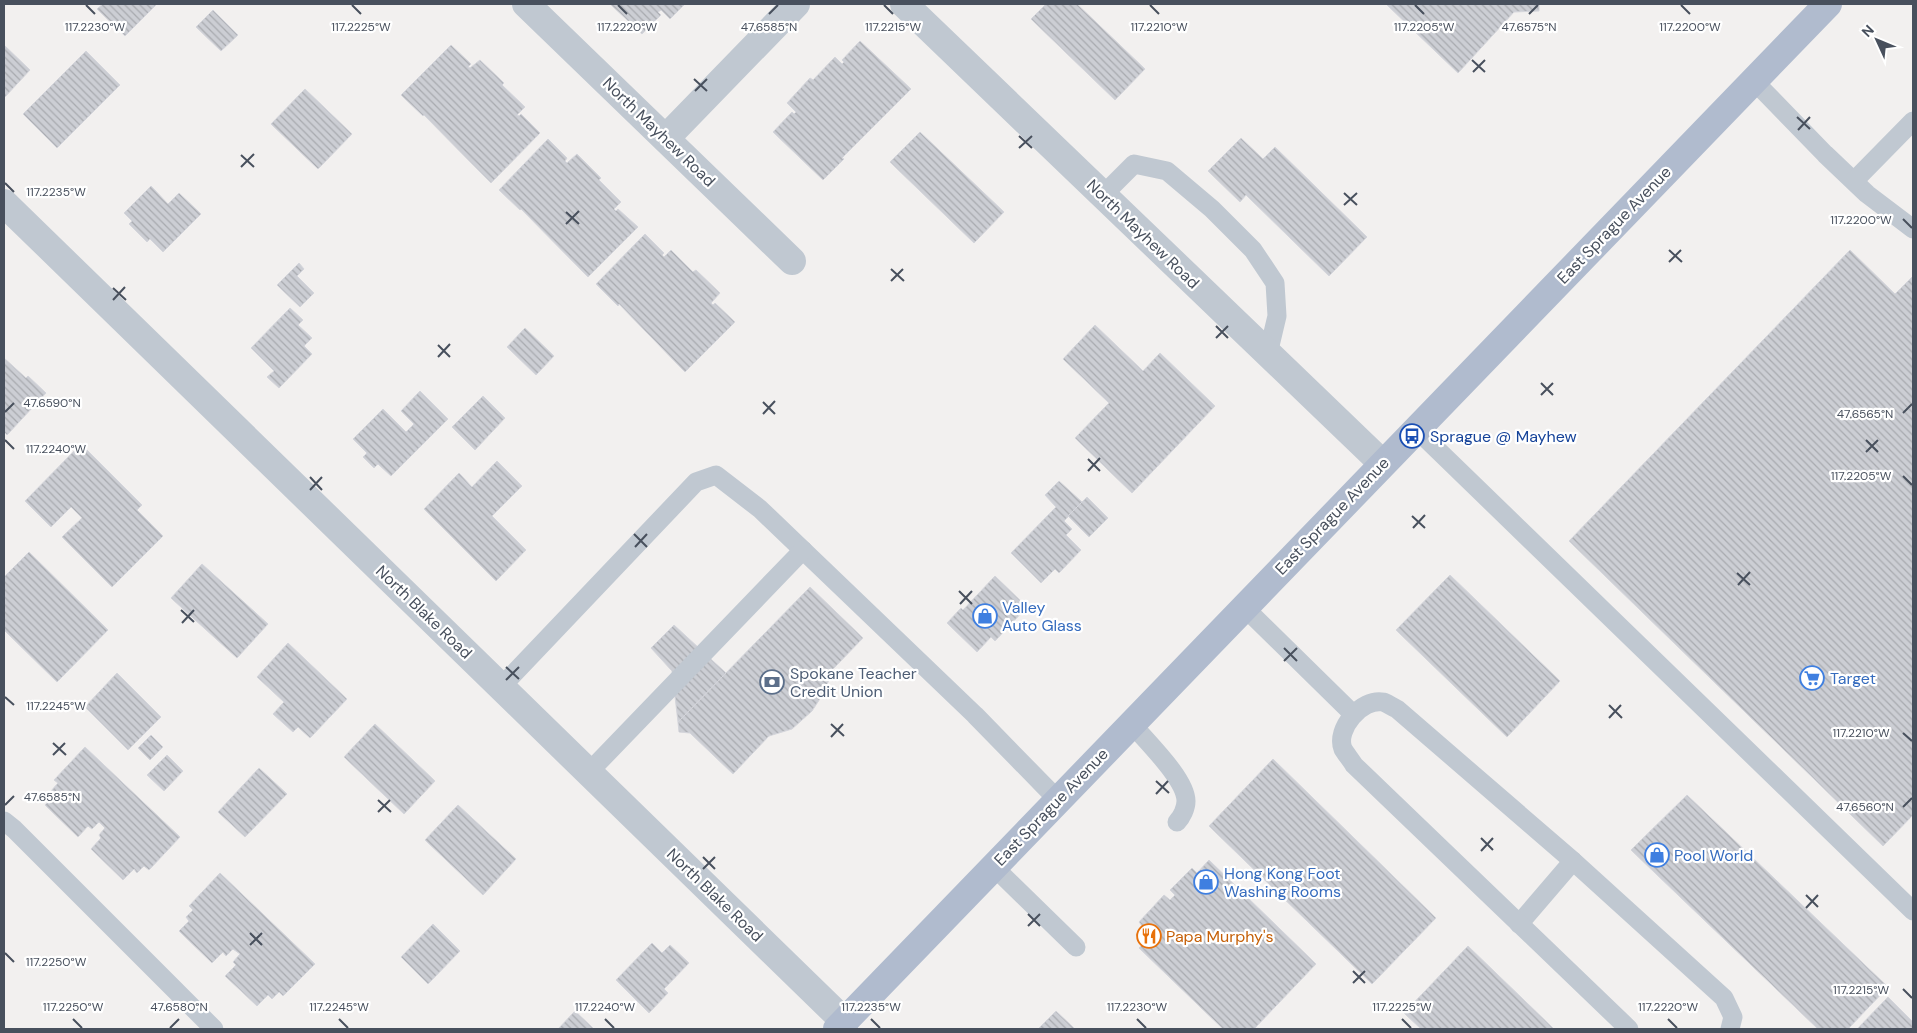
<svg xmlns="http://www.w3.org/2000/svg" width="1917" height="1033" font-family="'DM Sans',sans-serif">
	<style>
		.building { fill: url(#building-back-hatch); stroke: #d4d5db }
		.lines { fill: none; stroke-linecap: round; stroke-linejoin: round }
		.lane { stroke: #c0c8d1; stroke-width: 19 }
		.street { stroke: #c0c8d1; stroke-width: 28 }
		.primary { stroke: #b0bbce; stroke-width: 28 }
		.ticks { fill: none; stroke: #48505d; stroke-width: 2 }
		.labels { text-anchor: middle; dominant-baseline: central; stroke-width: 4.5; stroke-linejoin: round; paint-order: stroke }
		.street-label { font-size: 16px; fill: #48505d; stroke: #fff }
		.transit-label { font-size: 16px; fill: #164399; stroke: #fff; text-anchor: start }
		.shop-label { font-size: 16px; fill: #366cbe; stroke: #fff; text-anchor: start }
		.service-label { font-size: 16px; fill: #4e5e75; stroke: #fff; text-anchor: start }
		.food-label { font-size: 16px; fill: #c56008; stroke: #fff; text-anchor: start }
		.ticks-label { font-size: 12px; text-anchor: middle; fill: #48505d; stroke: #fff; stroke-width: 4.5; stroke-linejoin: round; paint-order: stroke }
	</style>
	<defs>
		<pattern id="building-back-hatch" width="6" height="6" patternUnits="userSpaceOnUse" patternTransform="scale(1.25)"><rect width="6" height="6" fill="#ccced4"/><path d="M-1 5l2 2M0 0l6 6M5-1l2 2" fill="none" stroke="#a8aaaf"/></pattern>
	</defs>
	<rect width="100%" height="100%" fill="#f2f0ef"/>
	<!-- building -->
	<g class="building">
		<polygon points="103,4 157,4 125,36 97,9"/>
		<polygon points="610,4 685,4 670,19 661,10 658,12 661,15 642,34"/>
		<polygon points="1046,4 1077,4 1145,69 1115,100 1031,19"/>
		<polygon points="1386,4 1539,4 1539,11 1514,12 1458,73"/>
		<polygon points="213,10 238,35 221,51 196,27"/>
		<polygon points="860,41 911,89 842,158 844,159 823,180 773,132 792,112 794,114 796,112 787,103 810,78 813,80 835,57 842,64 844,62 842,60"/>
		<polygon points="4,45 30,70 4,98"/>
		<polygon points="451,45 471,64 468,67 470,68 480,60 504,83 502,85 525,107 517,115 519,116 521,114 540,133 491,183 424,115 423,116 401,95"/>
		<polygon points="86,51 120,85 57,148 23,114"/>
		<polygon points="305,89 352,134 318,169 271,124"/>
		<polygon points="920,132 1004,212 974,243 890,162"/>
		<polygon points="1241,138 1263,159 1275,147 1367,237 1329,276 1246,195 1240,202 1208,171"/>
		<polygon points="548,139 567,158 565,161 567,163 577,154 601,178 599,180 621,202 614,209 616,211 618,209 638,227 588,277 521,209 520,210 499,190"/>
		<polygon points="151,186 168,204 179,193 201,214 163,252 150,239 147,242 129,224 132,221 124,213"/>
		<polygon points="645,234 664,253 662,255 664,257 671,250 693,272 696,270 720,293 711,303 713,305 715,303 735,322 685,372 619,304 618,306 596,284"/>
		<polygon points="1850,250 1895,294 1913,276 1913,815 1883,846 1569,541"/>
		<polygon points="299,263 304,269 297,276 314,293 300,307 277,285"/>
		<polygon points="290,308 303,320 298,325 312,338 304,346 312,354 279,388 267,377 274,371 251,348"/>
		<polygon points="1095,325 1143,371 1160,353 1215,406 1132,493 1075,438 1109,403 1063,359"/>
		<polygon points="525,328 554,356 536,375 507,347"/>
		<polygon points="4,358 26,378 28,376 46,393 7,435 4,432"/>
		<polygon points="420,391 448,419 391,476 378,464 374,468 363,457 367,453 353,439 383,409 406,432 414,424 401,411"/>
		<polygon points="483,396 505,418 475,450 452,427"/>
		<polygon points="81,444 142,505 137,510 163,536 112,587 62,537 82,518 71,507 51,527 25,501"/>
		<polygon points="497,461 522,486 492,516 526,550 496,581 424,509 459,473 472,487"/>
		<polygon points="1059,481 1082,502 1064,521 1072,529 1066,535 1081,550 1059,573 1055,569 1041,583 1011,553 1056,507 1045,495"/>
		<polygon points="1087,497 1108,518 1089,537 1068,516"/>
		<polygon points="29,552 108,630 57,682 4,630 4,577"/>
		<polygon points="202,564 268,624 237,658 171,598"/>
		<polygon points="1450,575 1560,681 1507,737 1396,630"/>
		<polygon points="995,576 1027,607 995,641 991,637 977,652 947,623 961,608 963,610"/>
		<polygon points="810,587 863,638 832,670 825,691 812,711 792,729 769,736 733,774 690,733 679,732 678,722"/>
		<polygon points="674,625 726,673 678,722 672,671 651,648"/>
		<polygon points="288,643 347,699 310,738 298,727 293,732 273,714 284,702 257,677"/>
		<polygon points="117,673 161,717 128,750 85,707"/>
		<polygon points="375,724 435,781 404,814 344,757"/>
		<polygon points="151,735 163,747 150,760 138,748"/>
		<polygon points="85,747 180,837 149,870 144,866 137,873 134,869 123,880 91,849 101,838 99,835 105,828 99,822 92,829 88,826 78,837 45,805 55,794 51,791 58,783 54,780"/>
		<polygon points="167,755 183,771 164,791 147,775"/>
		<polygon points="1273,759 1436,918 1372,984 1209,826"/>
		<polygon points="259,768 287,794 245,837 218,812"/>
		<polygon points="1687,795 1888,987 1848,1029 1818,1029 1631,850"/>
		<polygon points="458,805 516,859 483,895 425,840"/>
		<polygon points="1209,860 1316,964 1254,1029 1223,1029 1139,948 1144,943 1136,935 1143,927 1139,922 1164,895 1170,900 1175,895 1170,890 1192,868 1197,873"/>
		<polygon points="220,873 315,964 283,996 279,992 272,999 268,995 257,1006 225,976 236,965 233,962 240,954 233,949 226,956 223,952 212,963 179,931 189,921 186,917 193,910 189,906"/>
		<polygon points="433,924 460,951 428,984 401,957"/>
		<polygon points="652,943 662,953 670,945 689,963 664,989 668,993 649,1013 616,980"/>
		<polygon points="1468,946 1554,1029 1421,1029 1404,1013"/>
		<polygon points="1888,997 1913,1022 1913,1029 1857,1029"/>
		<polygon points="575,1011 594,1029 558,1029"/>
		<polygon points="1056,1011 1075,1029 1038,1029"/>
	</g>
	<g class="lines">
		<!-- lane -->
		<g class="lane">
			<polyline points="1754,81 1825,154 1867,194 1913,229"/>
			<polyline points="1854,181 1913,121"/>
			<polyline points="1103,195 1134,164 1167,171 1212,209 1253,250 1275,283 1277,316 1268,354"/>
			<polyline points="1416,429 1913,911"/>
			<polyline points="1244,607 1353,714"/>
			<polyline points="501,687 696,482 716,475 760,509 975,715 1058,800"/>
			<path d="M 1132,724 C 1146,741 1186,779 1186,801 C 1186,808 1182,817 1177,822"/>
			<polyline points="589,772 803,550"/>
			<polyline points="4,821 14,829 214,1029"/>
			<polyline points="994,867 1076,947"/>
			<polyline points="1519,924 1573,861"/>
			<path d="M 1629,1029 L 1354,765 C 1351,760 1346,754 1343,749 C 1335,729 1362,698 1383,702 C 1387,703 1392,707 1397,709 L 1573,861 L 1724,998 L 1733,1017 L 1730,1029"/>
		</g>
		<!-- street -->
		<g class="street">
			<polyline points="526,4 792,261"/>
			<polyline points="904,4 1382,463"/>
			<polyline points="666,138 796,4"/>
			<polyline points="4,203 845,1022"/>
		</g>
		<!-- primary -->
		<polyline class="primary" points="837,1029 1828,4"/>
	</g>
	<!-- ticks -->
	<path class="ticks" d="M 86,5 L 95,14M 352,5 L 361,14M 618,5 L 627,14M 884,5 L 893,14M 1150,5 L 1159,14M 1415,5 L 1424,14M 1681,5 L 1690,14M 769,14 L 778,5M 1529,14 L 1538,5M 1472,60 L 1485,72M 1473,72 L 1485,60M 694,79 L 707,91M 695,91 L 707,79M 1797,117 L 1810,129M 1798,130 L 1810,117M 1019,136 L 1032,148M 1019,148 L 1032,136M 241,155 L 254,167M 241,167 L 254,154M 5,183 L 14,192M 1344,193 L 1357,205M 1344,205 L 1357,193M 566,212 L 579,224M 1903,219 L 1912,228M 566,224 L 579,211M 1669,250 L 1682,262M 1669,262 L 1681,250M 891,269 L 904,281M 891,281 L 903,269M 113,288 L 126,300M 113,300 L 125,287M 1216,326 L 1228,338M 1216,338 L 1228,326M 438,345 L 450,357M 438,357 L 450,344M 1541,383 L 1553,395M 1541,395 L 1553,383M 763,402 L 775,414M 5,412 L 14,403M 1903,413 L 1912,404M 763,414 L 775,401M 5,440 L 14,449M 1866,440 L 1878,452M 1866,452 L 1878,440M 1088,459 L 1100,471M 1088,471 L 1100,458M 1903,476 L 1912,485M 310,477 L 322,490M 310,490 L 322,477M 1412,516 L 1425,528M 1413,528 L 1425,515M 634,534 L 647,547M 635,547 L 647,534M 1737,573 L 1750,585M 1738,585 L 1750,572M 959,591 L 972,604M 960,604 L 972,591M 181,610 L 194,622M 182,623 L 194,610M 1284,648 L 1297,661M 1284,661 L 1297,648M 506,667 L 519,679M 506,680 L 519,667M 5,697 L 14,705M 1609,705 L 1622,718M 1609,718 L 1621,705M 831,724 L 844,736M 1903,733 L 1912,741M 831,737 L 843,724M 53,743 L 66,755M 53,755 L 65,743M 1156,781 L 1169,793M 1156,794 L 1168,781M 378,800 L 391,812M 5,805 L 14,796M 1903,807 L 1912,798M 378,812 L 390,800M 1481,838 L 1493,850M 1481,851 L 1493,838M 703,857 L 715,869M 703,869 L 715,857M 1806,895 L 1818,907M 1806,908 L 1818,895M 1028,914 L 1040,926M 1028,926 L 1040,914M 250,933 L 262,945M 250,945 L 262,933M 5,953 L 14,962M 1353,971 L 1365,983M 1353,983 L 1365,971M 1903,989 L 1912,998M 73,1019 L 82,1028M 339,1019 L 348,1028M 605,1019 L 614,1028M 871,1019 L 880,1028M 1137,1019 L 1146,1028M 1402,1019 L 1411,1028M 1668,1019 L 1677,1028M 170,1028 L 179,1019"/>
	<!-- icons -->
	<defs>
		<g id="bus-ring" transform="scale(1.25)"><circle r="9.5" fill="#fff" stroke="#1a4fb4" stroke-width="1.5"/><path d="M-5-6H5V4H4V6H2V4H-2V6H-4V4H-5ZM-3.5-4V0h7V-4ZM-3.5 1.2v1.5H-2V1.2ZM2 1.2v1.5H3.5V1.2Z" fill="#1a4fb4"/></g>
		<g id="shop-ring" transform="scale(1.25)"><circle r="9.5" fill="#fff" stroke="#3f7fe0" stroke-width="1.5"/><path d="M-5-2.5h2.3a2.7 3.5 0 0 1 5.4 0H5L5.5 6h-11ZM-1.5-2.5h3a1.5 2.3 0 0 0-3 0Z" fill="#3f7fe0"/></g>
		<g id="supermarket-ring" transform="scale(1.25)"><circle r="9.5" fill="#fff" stroke="#3f7fe0" stroke-width="1.5"/><path d="M-6-5.5h2.5l.6 2H6L4.5 2H-2.5L-4.4-4H-6ZM-1.5 3.2a1.3 1.3 0 1 0 .1 0ZM3 3.2a1.3 1.3 0 1 0 .1 0Z" fill="#3f7fe0"/></g>
		<g id="bank-ring" transform="scale(1.25)"><circle r="9.5" fill="#fff" stroke="#5c6f8a" stroke-width="1.5"/><path d="M-6-4H6V4H-6ZM0-2.3a2.3 2.3 0 1 0 0 4.6a2.3 2.3 0 1 0 0-4.6Z" fill="#5c6f8a"/></g>
		<g id="restaurant-ring" transform="scale(1.25)"><circle r="9.5" fill="#fff" stroke="#e8710a" stroke-width="1.5"/><path d="M-5-6h1v4h1v-4h1v4h1v-4h1v5L-1.5 .5V6h-2V.5L-5-1ZM5-6V6H3V1.5H1.5Q1.5-4 5-6Z" fill="#e8710a"/></g>
	</defs>
	<g fill-rule="evenodd">
		<use href="#bus-ring" x="1412" y="436"/>
		<use href="#shop-ring" x="985" y="616"/>
		<use href="#supermarket-ring" x="1812" y="678"/>
		<use href="#bank-ring" x="772" y="682"/>
		<use href="#shop-ring" x="1657" y="855"/>
		<use href="#shop-ring" x="1206" y="882"/>
		<use href="#restaurant-ring" x="1149" y="936"/>
	</g>
	<g class="labels">
		<!-- street labels -->
		<g class="street-label">
			<text transform="translate(659 132) rotate(44)">North Mayhew Road</text>
			<text transform="translate(1614 225) rotate(-46)">East Sprague Avenue</text>
			<text transform="translate(1143 234) rotate(44)">North Mayhew Road</text>
			<text transform="translate(1332 516) rotate(-46)">East Sprague Avenue</text>
			<text transform="translate(424 612) rotate(44)">North Blake Road</text>
			<text transform="translate(1051 807) rotate(-46)">East Sprague Avenue</text>
			<text transform="translate(715 895) rotate(44)">North Blake Road</text>
		</g>
		<!-- transit labels -->
		<g class="transit-label">
			<text x="1430" y="436">Sprague @ Mayhew</text>
		</g>
		<!-- shop labels -->
		<g class="shop-label">
			<text x="1002" y="607">Valley<tspan x="1002" dy="18">Auto Glass</tspan></text>
			<text x="1830" y="678">Target</text>
			<text x="1674" y="855">Pool World</text>
			<text x="1224" y="873">Hong Kong Foot<tspan x="1224" dy="18">Washing Rooms</tspan></text>
		</g>
		<!-- service labels -->
		<g class="service-label">
			<text x="790" y="673">Spokane Teacher<tspan x="790" dy="18">Credit Union</tspan></text>
		</g>
		<!-- food labels -->
		<g class="food-label">
			<text x="1166" y="936">Papa Murphy's</text>
		</g>
	</g>
	<g class="ticks-label">
		<text x="1424" y="31">117.2205°W</text>
		<text x="95" y="31">117.2230°W</text>
		<text x="361" y="31">117.2225°W</text>
		<text x="627" y="31">117.2220°W</text>
		<text x="893" y="31">117.2215°W</text>
		<text x="1159" y="31">117.2210°W</text>
		<text x="1690" y="31">117.2200°W</text>
		<text x="769" y="31">47.6585°N</text>
		<text x="1529" y="31">47.6575°N</text>
		<text x="56" y="196">117.2235°W</text>
		<text x="1861" y="224">117.2200°W</text>
		<text x="52" y="407">47.6590°N</text>
		<text x="1865" y="418">47.6565°N</text>
		<text x="56" y="453">117.2240°W</text>
		<text x="1861" y="480">117.2205°W</text>
		<text x="56" y="710">117.2245°W</text>
		<text x="1861" y="737">117.2210°W</text>
		<text x="52" y="801">47.6585°N</text>
		<text x="1865" y="811">47.6560°N</text>
		<text x="56" y="966">117.2250°W</text>
		<text x="1861" y="994">117.2215°W</text>
		<text x="179" y="1011">47.6580°N</text>
		<text x="73" y="1011">117.2250°W</text>
		<text x="339" y="1011">117.2245°W</text>
		<text x="605" y="1011">117.2240°W</text>
		<text x="871" y="1011">117.2235°W</text>
		<text x="1137" y="1011">117.2230°W</text>
		<text x="1402" y="1011">117.2225°W</text>
		<text x="1668" y="1011">117.2220°W</text>
	</g>
	<!-- border -->
	<rect width="1917" height="1033" fill="none" stroke="#48505d" stroke-width="10"/>
	<!-- north arrow -->
	<g transform="translate(1877 40) rotate(314)" stroke="#ffffff" stroke-width="4" paint-order="stroke">
	<path d="M0-4L9 19L0 12L-9 19Z" fill="#48505d"/>
	<text y="-8" font-size="14" font-weight="bold" text-anchor="middle" fill="#48505d">N</text>
	</g>
</svg>
